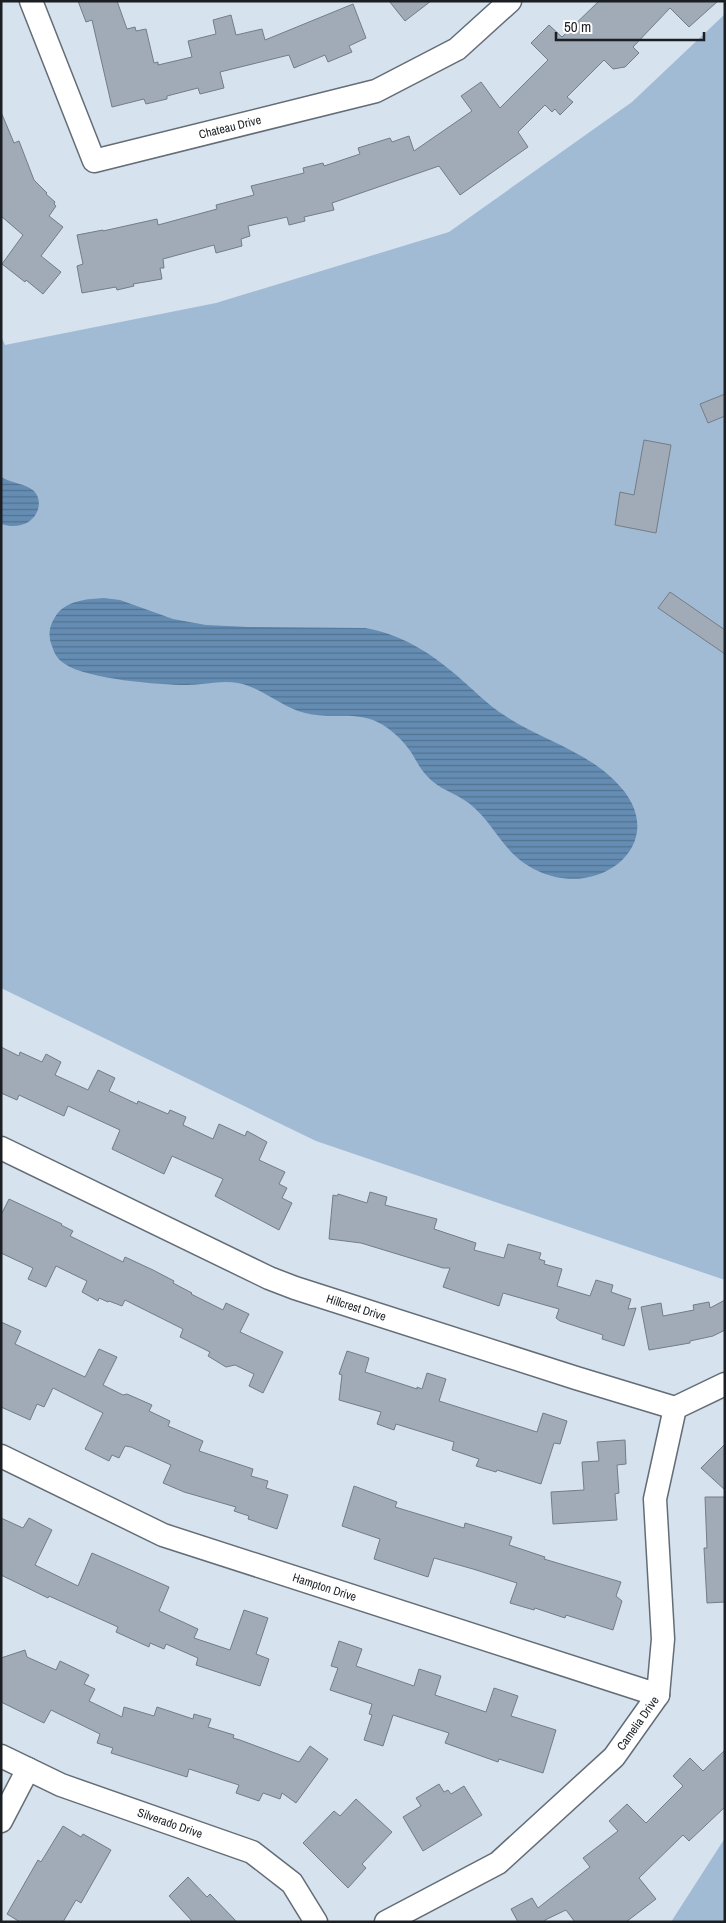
<svg xmlns="http://www.w3.org/2000/svg" width="726" height="1923" font-family="'Archivo Narrow',sans-serif">
	<style>
		.green { fill: #a1bbd5 }
		.water { fill: url(#water-rules) }
		.building { fill: #a0abb7; stroke: #737d87 }
		.lines { fill: none; stroke-linecap: round; stroke-linejoin: round }
		.minor-casing { stroke: #636d77; stroke-width: 25 }
		.minor { stroke: #fff; stroke-width: 22 }
		.labels { text-anchor: middle; dominant-baseline: central; stroke-width: 4; stroke-linejoin: round; paint-order: stroke }
		.street-label { font-size: 12px; fill: #1b1f23; stroke: #fff }
	</style>
	<defs>
		<pattern id="water-rules" width="6" height="5" patternUnits="userSpaceOnUse" patternTransform="scale(1.25)"><rect width="6" height="5" fill="#658cb2"/><path d="M0 2.5h6" fill="none" stroke="#527290"/></pattern>
	</defs>
	<rect width="100%" height="100%" fill="#d6e2ed"/>
	<!-- green -->
	<g class="green">
		<polygon points="725,14 725,1280 316,1141 1,988 1,336 5,345 216,303 449,232 632,102"/>
		<polygon points="725,1838 725,1922 671,1922"/>
	</g>
	<!-- water -->
	<g class="water">
		<path d="M 1,477 C 11,483 27,484 34,491 C 45,503 36,522 21,525 C 14,527 8,526 1,524 Z"/>
		<path d="M 104,598 L 120,600 L 173,619 L 206,625 L 249,627 L 365,628 C 400,634 428,651 455,674 C 472,688 487,705 507,717 C 543,740 583,750 614,780 C 676,839 602,901 538,871 C 502,854 496,825 470,804 C 456,793 438,789 427,776 C 419,768 415,757 408,748 C 399,736 386,725 373,720 C 352,712 327,719 305,713 C 281,707 263,688 238,683 C 221,680 204,685 187,685 C 160,685 86,679 65,664 C 58,660 54,653 52,646 C 47,634 50,624 57,614 C 68,600 88,599 104,598 Z"/>
	</g>
	<!-- building -->
	<g class="building">
		<polygon points="78,1 117,1 127,29 135,27 136,31 146,29 154,63 158,62 158,65 192,57 188,41 216,34 213,20 231,15 236,35 262,29 265,40 353,4 366,38 349,46 352,52 328,62 325,55 294,68 289,55 220,72 224,88 200,94 198,88 167,96 167,99 146,104 144,99 112,107 92,20 86,22"/>
		<polygon points="389,1 431,1 405,21"/>
		<polygon points="599,1 718,1 689,27 670,8 633,47 639,53 625,67 613,69 604,60 567,97 573,102 560,115 555,109 552,112 545,105 518,132 528,147 460,195 439,166 332,203 334,210 304,217 305,221 289,225 287,217 248,226 250,236 241,239 242,246 216,253 214,245 163,259 164,268 160,268 162,279 133,284 134,286 117,290 116,287 82,293 77,266 83,264 77,235 103,230 103,231 157,219 158,225 217,209 216,205 254,195 251,186 304,173 303,168 323,163 324,166 360,154 358,148 390,138 392,142 409,136 414,151 472,111 461,96 481,82 500,108 548,60 531,43 549,25 562,37"/>
		<polygon points="1,112 14,143 19,141 34,180 47,193 46,194 55,202 54,204 56,206 49,216 63,227 41,256 61,272 43,294 26,280 25,282 2,264 23,235 1,216"/>
		<polygon points="725,394 725,416 708,423 700,404"/>
		<polygon points="644,440 671,445 656,533 615,525 620,492 634,495"/>
		<polygon points="670,592 725,630 725,654 658,608"/>
		<polygon points="1,1047 19,1056 20,1052 42,1062 46,1054 61,1062 55,1075 88,1090 98,1070 115,1078 109,1091 137,1104 138,1101 168,1114 170,1110 186,1117 183,1125 213,1139 219,1124 245,1136 247,1131 267,1142 259,1160 285,1172 279,1184 287,1188 282,1198 292,1203 279,1230 215,1196 223,1179 172,1156 164,1174 112,1149 120,1130 68,1106 64,1116 19,1095 17,1100 1,1093"/>
		<polygon points="370,1192 387,1197 385,1205 437,1219 434,1229 476,1243 474,1250 504,1258 508,1244 541,1253 539,1259 545,1261 544,1264 562,1269 557,1286 590,1296 596,1280 613,1285 611,1292 631,1299 628,1309 636,1308 624,1346 602,1339 603,1335 560,1321 556,1318 559,1309 503,1293 499,1306 443,1287 450,1268 443,1268 361,1243 329,1239 333,1195 337,1196 338,1194 367,1203"/>
		<polygon points="9,1199 62,1224 61,1225 73,1231 70,1236 123,1262 125,1257 153,1270 174,1281 173,1283 192,1293 191,1294 223,1310 226,1303 249,1314 240,1332 283,1352 263,1393 249,1386 254,1374 235,1365 226,1367 208,1356 210,1352 180,1337 183,1329 125,1300 122,1306 109,1301 108,1302 99,1298 98,1301 82,1292 87,1281 56,1266 46,1287 28,1279 33,1268 1,1253 1,1215"/>
		<polygon points="725,1300 725,1330 713,1336 690,1341 690,1343 649,1350 641,1307 661,1303 663,1316 694,1310 693,1305 709,1302 710,1308"/>
		<polygon points="1,1322 21,1331 15,1344 85,1377 99,1349 117,1357 103,1385 123,1395 127,1394 152,1405 149,1411 170,1421 168,1426 203,1441 199,1451 253,1469 251,1476 268,1481 266,1488 288,1495 277,1529 248,1519 249,1516 234,1511 236,1507 184,1492 163,1483 171,1465 131,1447 125,1446 119,1458 112,1455 109,1461 85,1449 103,1413 53,1388 44,1407 37,1404 30,1420 1,1407"/>
		<polygon points="347,1351 369,1358 365,1372 417,1389 417,1387 422,1389 427,1373 446,1379 439,1401 537,1432 543,1413 567,1421 560,1444 554,1443 541,1484 497,1470 496,1472 476,1466 479,1459 452,1450 454,1442 396,1424 394,1430 377,1424 381,1412 339,1400 342,1375 339,1374"/>
		<polygon points="625,1440 626,1464 617,1465 619,1493 615,1494 617,1520 553,1524 551,1492 584,1490 582,1462 599,1461 597,1442"/>
		<polygon points="725,1444 725,1490 701,1468"/>
		<polygon points="354,1486 397,1502 395,1507 464,1528 465,1523 512,1537 509,1545 545,1557 544,1559 621,1582 616,1596 622,1601 613,1630 566,1615 565,1618 535,1608 534,1610 510,1603 517,1583 473,1569 434,1558 428,1577 374,1559 380,1539 342,1526"/>
		<polygon points="705,1497 725,1497 725,1602 707,1603 704,1548 707,1548"/>
		<polygon points="1,1518 23,1528 29,1518 52,1530 35,1565 78,1586 92,1553 169,1587 159,1611 198,1629 194,1638 230,1650 244,1610 268,1618 256,1654 269,1659 260,1686 196,1665 198,1658 166,1644 164,1649 150,1643 149,1647 116,1632 118,1627 49,1596 48,1598 1,1575"/>
		<polygon points="339,1641 362,1649 356,1666 414,1686 419,1669 441,1676 435,1695 486,1712 494,1688 518,1696 511,1716 556,1730 543,1773 499,1759 498,1762 445,1743 449,1733 393,1715 383,1746 364,1740 372,1715 369,1714 372,1704 330,1690 338,1668 331,1666"/>
		<polygon points="25,1650 27,1657 56,1670 60,1661 89,1675 84,1684 95,1689 89,1701 122,1717 124,1707 154,1716 157,1707 193,1719 194,1714 211,1719 208,1727 234,1735 233,1738 240,1740 299,1762 310,1746 328,1759 296,1803 282,1793 280,1799 263,1793 259,1801 236,1793 239,1785 189,1769 187,1777 111,1753 113,1748 97,1743 100,1734 51,1710 44,1723 1,1702 1,1658"/>
		<polygon points="725,1750 725,1807 689,1841 683,1835 639,1878 656,1899 626,1922 575,1922 566,1910 545,1920 546,1922 518,1922 511,1909 532,1898 538,1908 590,1867 583,1858 618,1831 609,1821 627,1804 646,1823 683,1786 673,1776 690,1758 703,1771"/>
		<polygon points="439,1784 444,1792 448,1790 451,1794 464,1786 482,1815 423,1851 403,1817 421,1806 416,1798"/>
		<polygon points="356,1799 392,1832 362,1864 366,1868 348,1888 303,1843 334,1811 340,1816"/>
		<polygon points="63,1826 81,1837 83,1834 111,1850 81,1903 76,1900 63,1922 20,1922 7,1914 38,1860 41,1862"/>
		<polygon points="188,1877 207,1897 210,1894 237,1922 193,1922 169,1896"/>
	</g>
	<g class="lines">
		<!-- minor casing -->
		<g class="minor-casing">
			<g id="minor">
				<path id="s1" d="M 31,1 L 94,161 L 376,91 L 457,49 L 510,1"/>
				<path id="s2" d="M 1,1148 L 269,1278 L 295,1288 L 576,1378 L 675,1408 L 725,1384"/>
				<path id="s3" d="M 1,1456 L 163,1535 L 658,1695"/>
				<path id="s4" d="M 1,1756 L 61,1785 L 252,1852 L 292,1883 L 316,1922"/>
				<polyline points="1,1821 28,1769"/>
				<path id="s5" d="M 386,1922 L 498,1863 L 614,1757 L 658,1695 L 663,1639 L 655,1499 L 675,1408"/>
			</g>
		</g>
		<!-- minor -->
		<use href="#minor" class="minor"/>
	</g>
	<g class="labels">
		<!-- street labels -->
		<g class="street-label">
			<text stroke="none"><textPath href="#s1" startOffset="312">Chateau Drive</textPath></text>
			<text stroke="none"><textPath href="#s2" startOffset="390">Hillcrest Drive</textPath></text>
			<text stroke="none"><textPath href="#s3" startOffset="350">Hampton Drive</textPath></text>
			<text stroke="none"><textPath href="#s5" startOffset="325">Camelia Drive</textPath></text>
			<text stroke="none"><textPath href="#s4" startOffset="182">Silverado Drive</textPath></text>
		</g>
	</g>
	<!-- border -->
	<rect width="726" height="1923" fill="none" stroke="#1b1f23" stroke-width="5"/>
	<!-- scale -->
	<path d="M556 32v8h148v-8" fill="none" stroke="#1b1f23" stroke-width="2.5"/>
	<text x="564" y="32" font-size="15" fill="#1b1f23" stroke="#ffffff" stroke-width="4" paint-order="stroke">50 m</text>
</svg>
